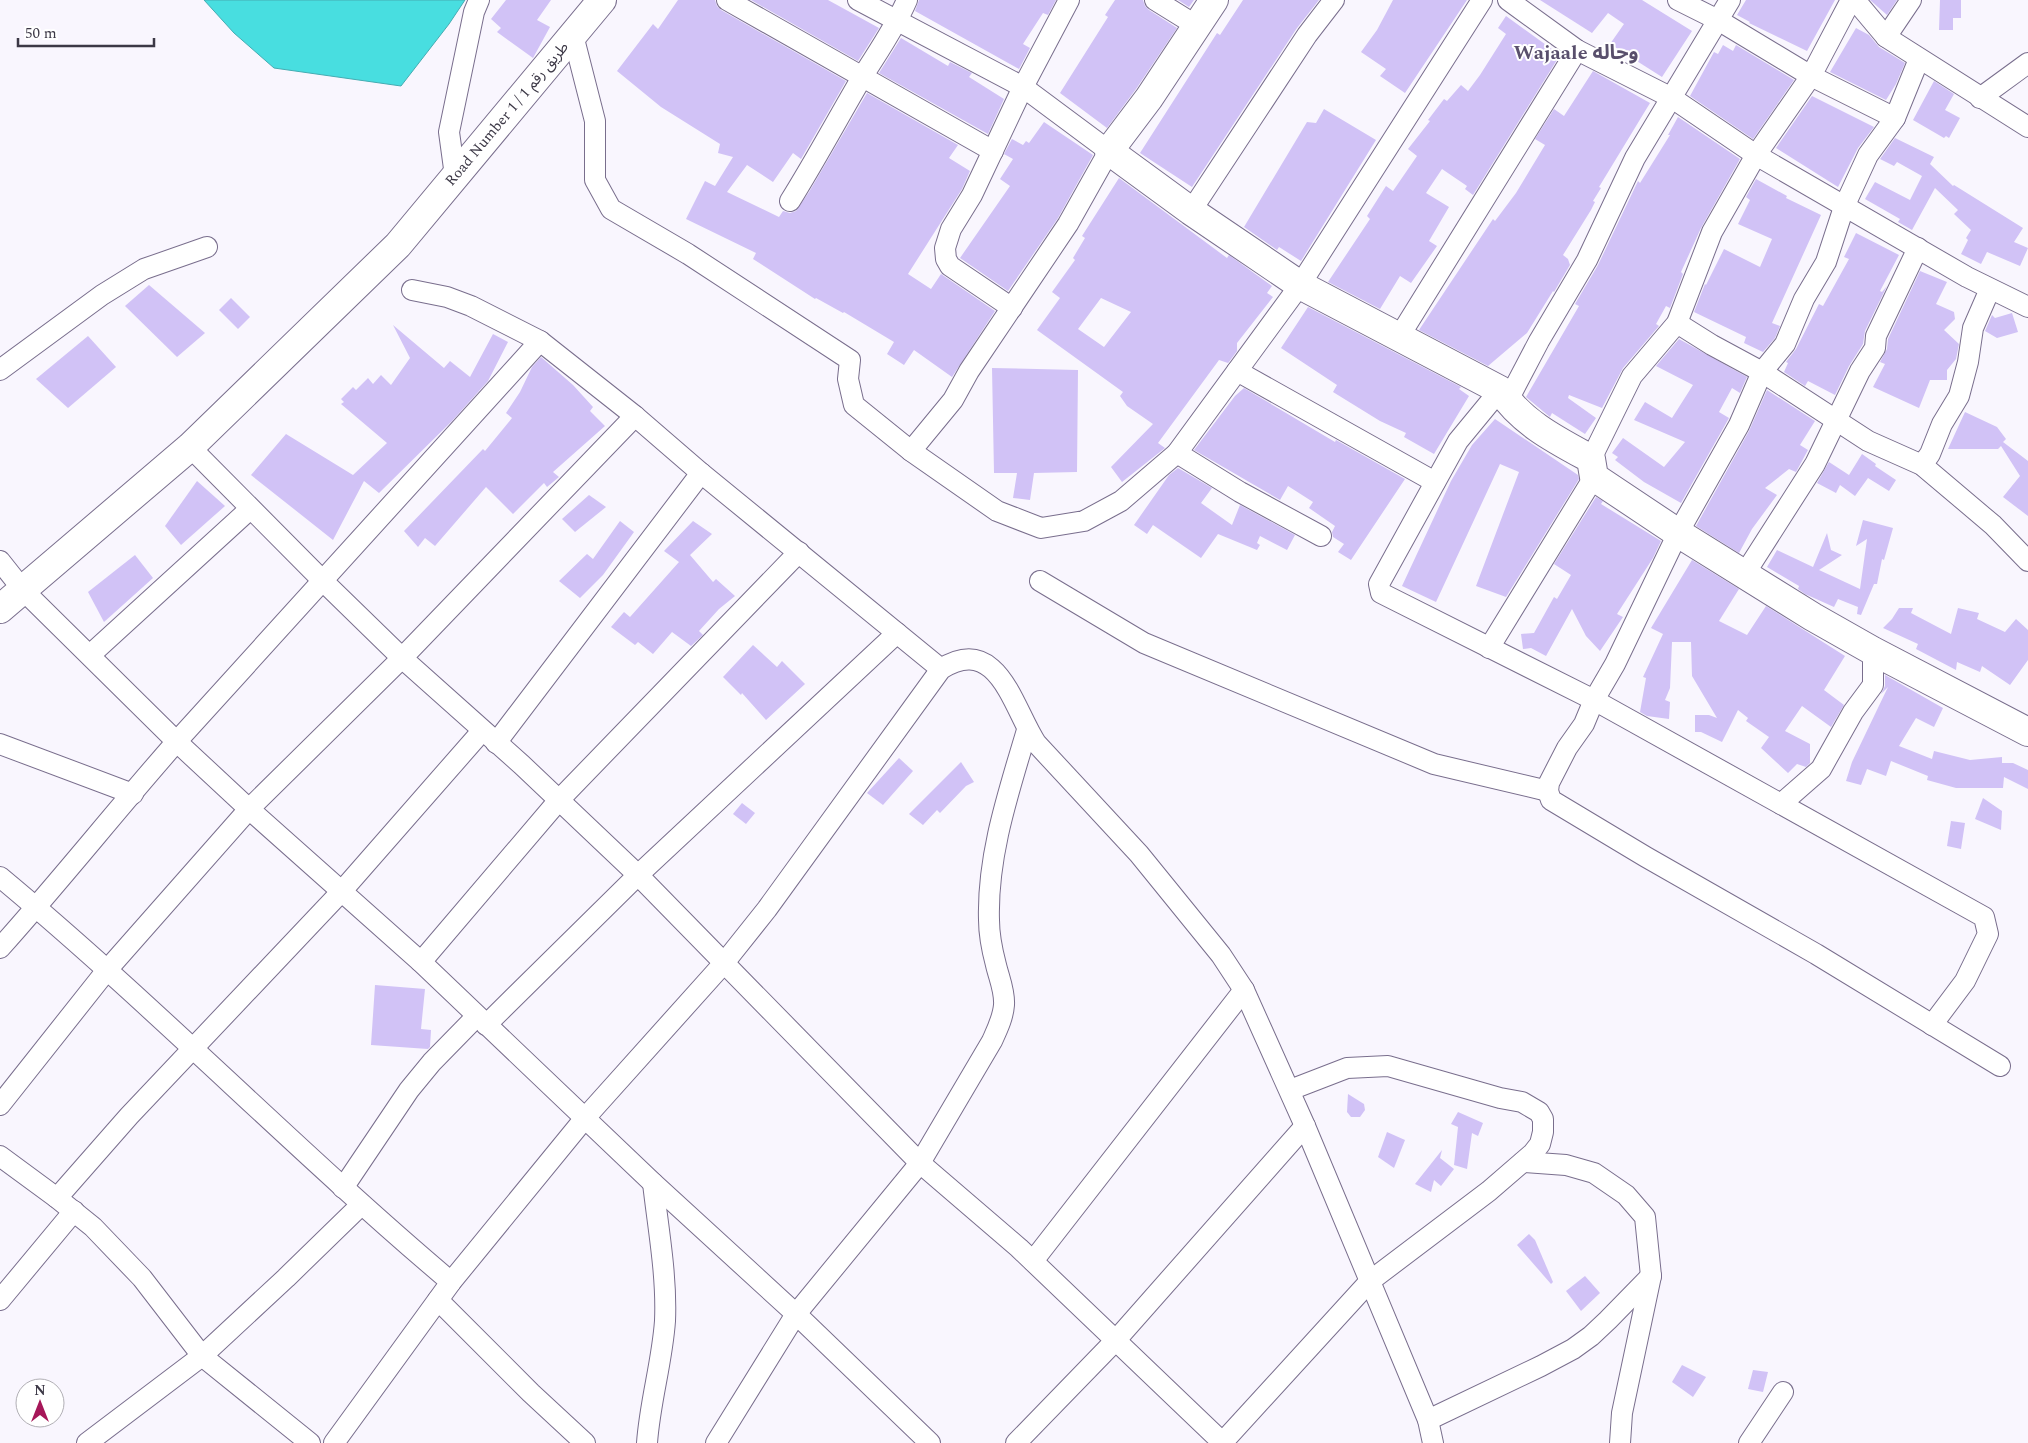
<svg xmlns="http://www.w3.org/2000/svg" width="2028" height="1443" font-family="Spectral,'Noto Sans Arabic',serif">
	<style>
		.water { fill: #48dee0; stroke: #44acb2 }
		.building { fill: #d1c2f6; fill-rule: evenodd }
		.lines { fill: none; stroke-linecap: round; stroke-linejoin: round }
		.street-casing { stroke: #796e8d; stroke-width: 22 }
		.secondary-casing { stroke: #796e8d; stroke-width: 30 }
		.highway-casing { stroke: #796e8d; stroke-width: 30 }
		.street { stroke: #fff; stroke-width: 20 }
		.secondary { stroke: #fff; stroke-width: 28 }
		.highway { stroke: #fff; stroke-width: 28 }
		.labels { text-anchor: middle; dominant-baseline: central; stroke-width: 4; stroke-linejoin: round; paint-order: stroke }
		.street-label { font-size: 15px; fill: #3c3846; stroke: #fff }
		.district-label { font-size: 20px; font-weight: bold; fill: #594f6c; stroke: #fff }
	</style>
	<rect width="100%" height="100%" fill="#f9f6fe"/>
	<!-- water -->
	<polygon class="water" points="204,0 465,0 449,24 401,86 274,68 234,33"/>
	<!-- building -->
	<g class="building">
		<polygon points="506,0 551,0 537,20 550,27 533,58 497,32 501,28 491,19"/>
		<polygon points="678,0 715,0 717,6 721,10 846,81 801,159 793,153 773,182 747,165 727,192 779,217 783,211 790,213 796,211 809,192 867,93 958,145 949,158 970,171 962,189 908,274 931,289 941,274 995,311 952,377 914,350 904,365 887,354 894,342 844,312 843,313 816,298 815,299 753,259 756,253 686,219 705,181 715,186 733,157 718,153 720,144 661,107 617,71 653,24 658,29"/>
		<polygon points="751,0 828,0 879,28 858,61"/>
		<polygon points="919,0 1056,0 1048,15 1043,13 1023,44 1030,48 1019,69 915,11"/>
		<polygon points="1115,0 1143,0 1145,6 1149,10 1177,28 1136,89 1107,128 1060,93 1108,17 1105,15"/>
		<polygon points="1178,0 1194,0 1189,7"/>
		<polygon points="1243,0 1319,0 1297,28 1192,187 1140,153 1217,33 1220,35"/>
		<polygon points="1393,0 1467,0 1405,93 1380,76 1386,69 1361,52 1377,30"/>
		<polygon points="1540,0 1642,0 1692,31 1662,77 1610,44 1624,24 1608,13 1592,33"/>
		<polygon points="1746,0 1835,0 1807,51 1749,23 1750,22 1737,15"/>
		<polygon points="1870,0 1897,0 1887,15"/>
		<polygon points="1940,0 1961,0 1961,18 1953,18 1953,30 1939,30"/>
		<polygon points="1506,16 1560,55 1473,195 1465,189 1467,186 1442,169 1426,193 1449,207 1429,241 1437,246 1411,283 1400,276 1380,309 1328,282 1370,219 1367,216 1386,186 1393,191 1417,156 1408,149 1430,121 1428,120 1444,99 1447,101 1461,85 1468,91 1480,75 1506,34 1498,28"/>
		<polygon points="1856,28 1869,35 1879,47 1905,63 1896,84 1886,100 1830,72"/>
		<polygon points="901,38 948,66 950,62 972,73 969,77 1004,99 988,134 879,73"/>
		<polygon points="1723,45 1733,51 1736,45 1794,80 1753,139 1690,96 1714,52 1718,54"/>
		<polygon points="1593,71 1650,103 1599,187 1601,188 1593,201 1595,202 1591,210 1563,255 1568,259 1570,265 1554,292 1553,291 1527,333 1488,366 1419,330 1493,219 1495,221 1516,193 1545,145 1535,139 1554,109 1564,116"/>
		<polygon points="1934,81 1954,94 1945,110 1960,118 1949,138 1946,136 1944,138 1913,120"/>
		<polygon points="1812,96 1874,127 1858,148 1838,187 1776,148"/>
		<polygon points="1324,109 1376,140 1301,261 1279,247 1277,250 1244,227 1307,122 1316,123"/>
		<polygon points="1678,117 1740,159 1701,228 1681,272 1683,274 1670,308 1666,306 1656,324 1659,326 1623,368 1602,408 1569,395 1568,398 1596,418 1585,434 1552,413 1550,417 1526,397 1579,306 1575,304 1598,265 1638,181 1640,183 1670,135 1668,135"/>
		<polygon points="1044,122 1093,155 1058,218 1008,291 960,258 1010,186 1000,179 1013,159 1004,154 1012,139 1023,145 1026,141 1029,143"/>
		<polygon points="1895,138 1934,157 1930,164 1953,186 1954,185 2023,228 2014,242 2028,248 2020,266 1987,252 1981,264 1961,254 1968,240 1966,238 1971,230 1954,214 1958,210 1935,188 1912,230 1898,222 1900,219 1865,199 1875,182 1910,200 1922,176 1897,162 1894,166 1880,159"/>
		<path d="M 1119,178 L 1227,258 L 1229,255 L 1272,286 L 1267,293 L 1273,297 L 1237,343 L 1237,351 L 1229,362 L 1228,363 L 1219,360 L 1158,443 L 1165,448 L 1122,482 L 1111,467 L 1153,424 L 1127,406 L 1120,396 L 1123,392 L 1037,330 L 1060,298 L 1052,292 L 1075,260 L 1073,258 L 1085,238 L 1082,236 ZM 1101,298 L 1131,312 L 1104,347 L 1078,329 Z"/>
		<polygon points="1756,179 1787,196 1786,198 1821,215 1772,323 1780,326 1775,338 1763,352 1744,343 1746,337 1694,312 1705,284 1706,285 1724,249 1760,267 1772,239 1738,224 1750,200 1746,197"/>
		<polygon points="1856,233 1899,255 1880,291 1882,292 1887,286 1865,331 1863,344 1849,366 1835,395 1808,381 1805,386 1784,372 1788,363 1786,362 1796,349 1819,304 1823,306 1849,259 1844,257"/>
		<polygon points="1920,271 1947,282 1936,304 1954,312 1955,319 1944,330 1959,344 1956,359 1947,370 1947,380 1930,380 1919,408 1873,387 1885,364 1880,362 1887,349 1888,339"/>
		<polygon points="149,285 205,333 177,357 125,306"/>
		<polygon points="231,298 250,317 238,329 219,310"/>
		<polygon points="1308,307 1461,387 1459,389 1469,396 1434,454 1404,437 1406,433 1380,421 1333,392 1337,385 1281,348"/>
		<polygon points="2012,313 2018,332 1997,338 1985,331 1992,315 1995,318"/>
		<polygon points="393,325 444,368 450,361 470,377 493,334 508,342 488,381 452,421 379,493 364,481 333,540 251,475 286,434 353,475 387,443 341,404 344,402 341,399 353,387 356,390 368,378 373,384 381,375 391,385 410,358"/>
		<polygon points="88,336 116,367 68,408 36,379"/>
		<polygon points="1679,339 1747,377 1740,393 1732,388 1719,412 1729,418 1681,503 1644,482 1615,460 1618,457 1612,453 1623,438 1664,467 1685,442 1634,420 1645,402 1672,418 1693,385 1656,366"/>
		<polygon points="541,357 573,385 593,407 590,411 605,426 553,472 559,477 547,487 544,483 513,514 486,487 435,546 425,538 418,547 404,531 483,449 485,451 512,418 506,413 520,392 532,367"/>
		<polygon points="992,368 1078,370 1077,472 1034,473 1030,500 1013,498 1017,473 994,473"/>
		<polygon points="1244,388 1335,442 1336,440 1405,479 1351,560 1338,552 1344,544 1333,537 1332,532 1335,526 1309,508 1313,502 1288,486 1280,500 1194,450 1235,396"/>
		<polygon points="1767,390 1815,421 1800,445 1808,450 1796,472 1789,469 1765,488 1777,495 1752,529 1739,553 1696,526 1749,431"/>
		<polygon points="1965,412 1997,427 2006,439 2003,442 2028,461 2028,516 2003,497 2020,476 2001,446 1998,449 1948,449"/>
		<polygon points="1495,419 1578,475 1579,479 1506,597 1476,586 1519,472 1500,464 1436,602 1402,586 1451,481 1472,445"/>
		<polygon points="1862,454 1876,464 1875,466 1896,480 1889,491 1868,478 1855,496 1840,485 1836,493 1817,483 1829,462 1849,475"/>
		<polygon points="1178,468 1212,488 1201,503 1232,525 1240,505 1295,535 1287,550 1260,536 1257,543 1260,545 1257,550 1218,534 1201,558 1153,525 1147,534 1134,525 1169,475"/>
		<polygon points="197,481 225,506 181,545 165,526"/>
		<polygon points="589,495 606,507 575,532 562,519"/>
		<polygon points="1596,497 1603,501 1601,504 1661,541 1653,558 1617,614 1623,617 1600,651 1586,636 1572,609 1546,656 1531,648 1523,649 1521,634 1534,633 1554,597 1557,599 1571,575 1554,564"/>
		<polygon points="1863,520 1893,528 1884,560 1882,559 1877,584 1874,584 1861,615 1857,614 1858,607 1838,599 1834,607 1805,594 1798,589 1799,586 1767,567 1777,550 1813,567 1827,533 1831,550 1842,555 1819,570 1860,589 1867,539 1856,546"/>
		<polygon points="620,521 634,532 603,575 580,598 559,581 587,554 593,559"/>
		<polygon points="693,521 712,534 690,555 713,582 716,579 735,596 719,609 699,631 703,635 691,646 672,632 653,654 638,642 635,645 611,627 624,612 630,617 679,562 664,551"/>
		<polygon points="135,555 153,578 104,622 88,592"/>
		<polygon points="1692,560 1739,589 1719,621 1747,635 1766,606 1845,656 1824,690 1844,705 1831,727 1802,706 1785,731 1810,744 1810,763 1806,767 1797,764 1788,773 1761,748 1769,737 1746,721 1748,718 1738,710 1722,742 1701,732 1695,732 1695,715 1709,715 1717,718 1692,676 1691,642 1672,642 1670,688 1665,700 1670,702 1669,719 1647,716 1640,712 1646,678 1643,677 1663,634 1651,628"/>
		<polygon points="1899,608 1913,608 1911,613 1951,634 1958,608 1979,613 1977,619 2005,632 2016,619 2028,630 2028,660 2010,685 1982,666 1980,672 1957,662 1956,670 1916,649 1918,644 1883,628 1892,619"/>
		<polygon points="753,645 777,667 782,661 805,684 766,720 742,693 741,695 723,677"/>
		<polygon points="1885,675 1943,708 1934,727 1916,718 1899,746 1932,759 1934,751 1970,760 2002,757 2002,763 2013,763 2028,770 2028,789 2004,777 2003,788 1956,788 1927,780 1928,776 1891,761 1886,776 1867,769 1861,785 1846,781 1852,762 1888,687 1881,694 1885,686"/>
		<polygon points="899,758 913,771 883,805 867,793"/>
		<polygon points="961,762 974,782 966,786 940,813 937,810 923,825 909,814"/>
		<polygon points="1983,798 2002,811 2001,830 1975,819"/>
		<polygon points="742,803 755,813 746,824 733,814"/>
		<polygon points="1951,821 1965,823 1961,849 1947,846"/>
		<polygon points="375,985 425,989 421,1029 431,1030 430,1047 428,1049 371,1045"/>
		<polygon points="1348,1094 1364,1104 1365,1110 1360,1117 1351,1117 1347,1112"/>
		<polygon points="1458,1112 1483,1123 1478,1136 1472,1133 1467,1169 1454,1165 1458,1127 1451,1124"/>
		<polygon points="1387,1132 1405,1140 1394,1168 1378,1157"/>
		<polygon points="1442,1150 1440,1158 1454,1169 1441,1186 1434,1180 1431,1192 1415,1184"/>
		<polygon points="1529,1234 1535,1240 1553,1282 1551,1284 1517,1245"/>
		<polygon points="1585,1276 1600,1293 1581,1311 1566,1291"/>
		<polygon points="1682,1365 1706,1377 1693,1397 1672,1382"/>
		<polygon points="1753,1370 1768,1372 1763,1392 1748,1389"/>
	</g>
	<g class="lines">
		<!-- street casing -->
		<g class="street-casing">
			<g id="street">
				<polyline points="727,0 993,151"/>
				<polyline points="858,0 1023,87 1109,151 1068,224 969,371 953,400 911,451 997,511 1041,528 1084,521 1121,501 1177,453 1300,285 1482,0"/>
				<polyline points="1155,0 1197,26"/>
				<polyline points="1508,0 1577,50 1672,98 1756,155 1967,277 2028,307"/>
				<polyline points="1678,0 1718,20 1811,76 1895,118"/>
				<polyline points="1855,0 1886,37 2028,127"/>
				<polyline points="573,35 595,121 595,180 611,209 688,254 850,360 848,379 854,405 911,451"/>
				<polyline points="1886,37 1911,0"/>
				<polyline points="1919,59 1895,118 1868,155 1844,207 1826,262 1804,299 1785,344 1762,372 1739,425 1678,533 1615,664 1594,700 1584,724 1567,748 1549,783 1548,791 1551,800 1646,857 1816,954 2000,1066"/>
				<polyline points="1980,98 2028,63"/>
				<polyline points="455,176 449,132 474,12 479,0"/>
				<path d="M 790,201 C 815,161 837,120 861,79 C 877,53 895,28 907,0"/>
				<polyline points="1191,211 1307,35 1334,0"/>
				<polyline points="412,290 447,297 471,306 540,341 635,416 701,473 941,669"/>
				<polyline points="1012,308 950,266 946,259 945,248 951,229 972,195 1023,87 1069,0"/>
				<polyline points="1677,323 1712,345 1762,372 1868,441 1922,465 1993,525 2028,561"/>
				<polyline points="1399,337 1577,50"/>
				<polyline points="0,370 102,295 144,269 207,247"/>
				<polyline points="1237,371 1435,482"/>
				<polyline points="1500,390 1458,441 1379,584 1381,593 1594,700 1984,917 1988,934 1965,981 1932,1025"/>
				<polyline points="1507,402 1539,341 1587,260 1635,158 1730,0"/>
				<polyline points="190,447 324,582 402,658 522,765 638,875 920,1163 1019,1248 1223,1443"/>
				<polyline points="1177,453 1240,492 1321,536"/>
				<polyline points="1591,459 1632,376 1677,323 1712,232 1756,155 1811,76 1851,0"/>
				<polyline points="1922,465 1930,454 1942,424 1959,396 1968,362 1973,328 1990,289"/>
				<polyline points="0,561 23,590 177,742 249,809 421,962 653,1183 796,1314 930,1443"/>
				<polyline points="1744,575 1815,464 1860,371 1875,348 1876,336 1918,248"/>
				<polyline points="1040,581 1144,643 1434,764 1548,791"/>
				<polyline points="1489,648 1594,477"/>
				<polyline points="90,655 250,509"/>
				<polyline points="496,743 701,473"/>
				<polyline points="0,744 133,794"/>
				<polyline points="1781,804 1821,769 1853,712 1873,685 1873,651"/>
				<path d="M 0,877 C 155,1006 296,1151 451,1282"/>
				<path d="M 0,948 C 61,880 118,808 178,740 C 298,607 420,475 540,341"/>
				<polyline points="421,962 559,800 799,552"/>
				<polyline points="486,1025 638,875 897,633"/>
				<polyline points="0,1105 107,970 249,809 402,658 635,416"/>
				<polyline points="0,1156 57,1198 93,1227 142,1278 202,1356 310,1443"/>
				<polyline points="1523,1162 1566,1165 1594,1173 1626,1195 1645,1217 1651,1276 1622,1413 1620,1443"/>
				<polyline points="343,1188 409,1090 432,1062 477,1016"/>
				<polyline points="57,1198 129,1116 341,892 482,731"/>
				<polyline points="1033,1261 1244,990"/>
				<polyline points="0,1300 74,1211"/>
				<polyline points="438,1300 531,1393 585,1443"/>
				<polyline points="1428,1420 1541,1366 1573,1349 1591,1336 1608,1320 1651,1276"/>
				<polyline points="87,1443 202,1356 286,1278 361,1205"/>
				<path d="M 334,1443 L 451,1282 L 585,1118 L 724,963 L 767,909 L 941,669 C 998,633 1013,708 1036,743 L 1139,854 L 1221,955 L 1244,990 L 1305,1126 L 1428,1420 L 1433,1443"/>
				<path d="M 647,1443 C 650,1401 662,1363 665,1321 C 667,1275 658,1228 653,1183"/>
				<path d="M 716,1443 L 796,1314 L 920,1163 L 992,1041 C 997,1030 1003,1018 1004,1005 C 1005,991 999,978 996,965 C 992,950 989,934 989,920 C 987,855 1009,791 1027,730"/>
				<polyline points="1016,1443 1116,1340 1305,1126"/>
				<polyline points="1222,1443 1370,1281 1489,1191 1533,1153 1540,1144 1543,1132 1543,1119 1539,1112 1522,1102 1500,1098 1388,1066 1347,1068 1290,1090"/>
				<polyline points="1749,1443 1783,1392"/>
			</g>
		</g>
		<!-- secondary casing -->
		<g class="secondary-casing">
			<path id="secondary" d="M 1214,0 L 1149,98 L 1109,151 L 1191,211 L 1300,285 L 1500,390 C 1522,423 1556,440 1591,459 L 1594,477 L 1678,533 L 1813,617 L 1873,651 L 2028,732"/>
		</g>
		<!-- highway casing -->
		<g class="highway-casing">
			<polyline id="highway" points="0,609 190,447 398,245 602,0"/>
		</g>
		<!-- street -->
		<use href="#street" class="street"/>
		<!-- secondary -->
		<use href="#secondary" class="secondary"/>
		<!-- highway -->
		<use href="#highway" class="highway"/>
	</g>
	<g class="labels">
		<!-- street labels -->
		<g class="street-label">
			<text transform="translate(507 114) rotate(-50)">Road Number 1 / طريق رقم 1</text>
		</g>
		<!-- district labels -->
		<g class="district-label">
			<text x="1576" y="53">Wajaale وجاله</text>
		</g>
	</g>
	<!-- north arrow -->
	<g transform="translate(40 1403)"><circle r="24" fill="#ffffff" stroke="#b1afb5"/>
	<path d="M0-4L9 19L0 12L-9 19Z" fill="#a61759"/>
	<text y="-8" font-size="14" font-weight="bold" text-anchor="middle" fill="#3c3846">N</text>
	</g>
	<!-- scale -->
	<path d="M18 38v8h136v-8" fill="none" stroke="#3c3846" stroke-width="2.5"/>
	<text x="25" y="38" font-size="15" fill="#3c3846" stroke="#ffffff" stroke-width="4" paint-order="stroke">50 m</text>
</svg>
